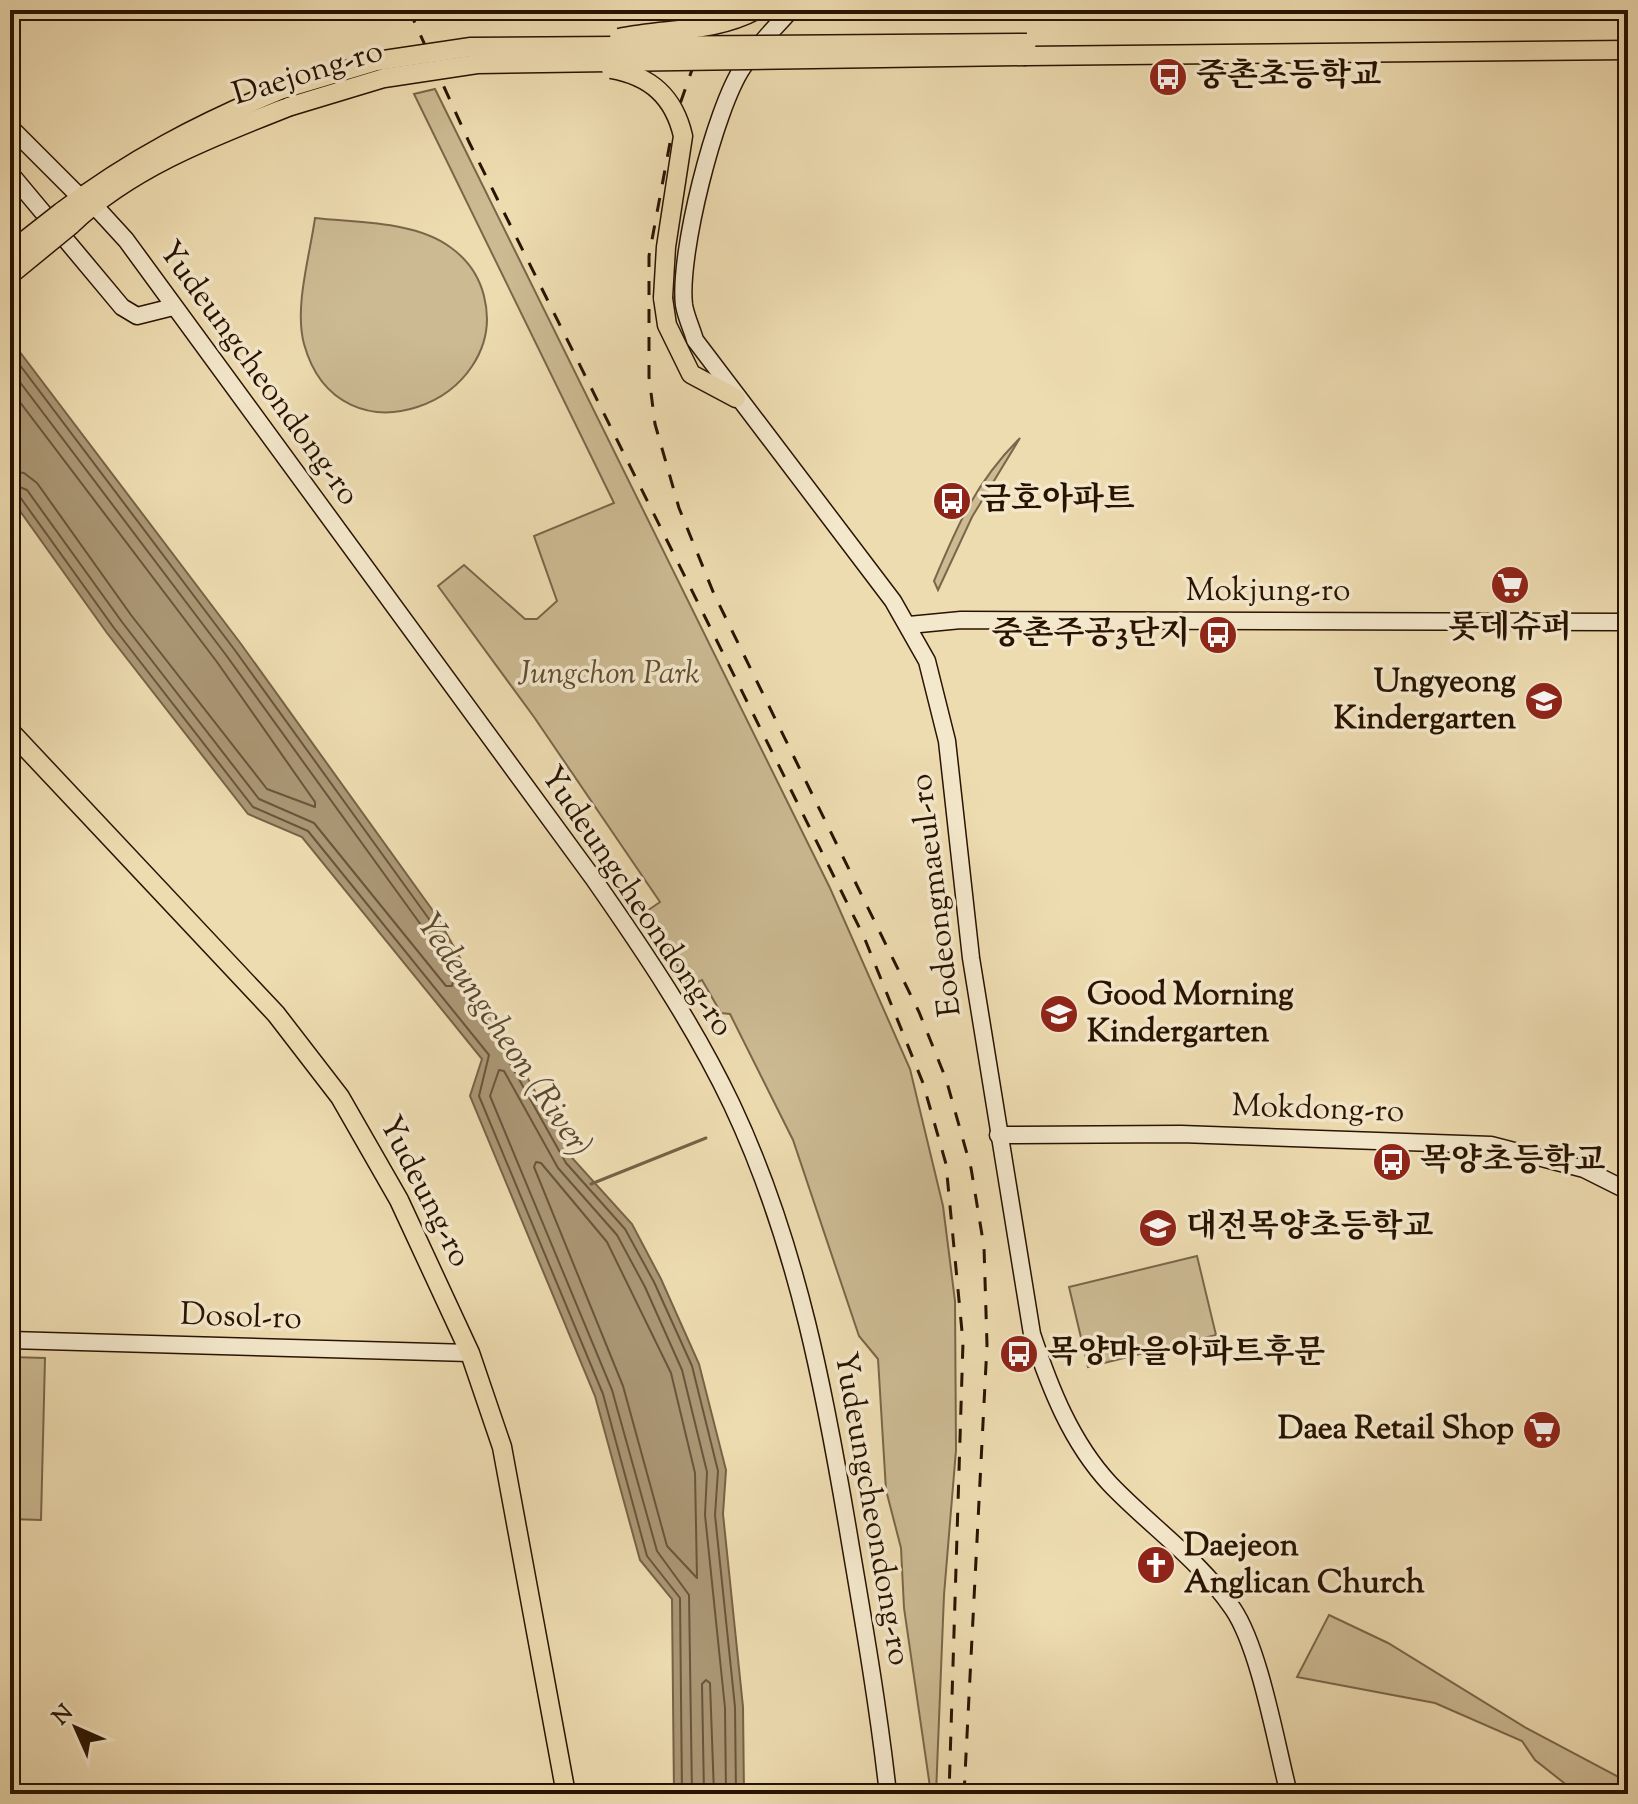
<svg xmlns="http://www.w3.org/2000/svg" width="1638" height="1804" font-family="'Sorts Mill Goudy','Noto Serif KR',serif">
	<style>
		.green { fill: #ccba93; stroke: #7a664a; stroke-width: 2 }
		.water { fill: #ab9775; stroke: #776246; stroke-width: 2 }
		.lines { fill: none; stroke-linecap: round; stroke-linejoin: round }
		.shore { stroke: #6a543a; stroke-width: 2 }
		.stream { stroke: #776246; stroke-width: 3 }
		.secondary-casing { stroke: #281200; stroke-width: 19 }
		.primary-casing { stroke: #281200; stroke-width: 21 }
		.secondary { stroke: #f4e8cc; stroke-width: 16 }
		.primary { stroke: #eedcb1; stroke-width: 18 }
		.rail { stroke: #281200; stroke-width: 3; stroke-dasharray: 14 14; stroke-linecap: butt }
		.primary-bridge-casing { stroke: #281200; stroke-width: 21; stroke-linecap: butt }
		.primary-bridge { stroke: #eedcb1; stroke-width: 18 }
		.labels { text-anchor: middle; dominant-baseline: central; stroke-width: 7; stroke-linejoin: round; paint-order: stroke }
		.street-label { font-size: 32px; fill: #281200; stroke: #f4e8cc }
		.poi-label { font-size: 32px; font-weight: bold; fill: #281200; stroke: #f4e8cc; text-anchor: start }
		.park-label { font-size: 32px; font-style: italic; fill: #614d33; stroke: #f4e8cc }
		.water-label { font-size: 34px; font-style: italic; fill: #5c472f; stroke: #f4e8cc }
	</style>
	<rect width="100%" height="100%" fill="#eedcb1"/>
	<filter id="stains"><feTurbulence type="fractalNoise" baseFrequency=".0025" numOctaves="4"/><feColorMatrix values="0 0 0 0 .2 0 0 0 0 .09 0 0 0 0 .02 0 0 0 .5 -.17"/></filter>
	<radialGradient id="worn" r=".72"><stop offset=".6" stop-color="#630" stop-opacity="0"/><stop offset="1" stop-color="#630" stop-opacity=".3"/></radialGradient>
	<!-- green -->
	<g class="green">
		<polygon points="435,89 830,888 910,1069 943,1206 955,1301 956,1450 944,1595 936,1794 931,1794 904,1608 901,1548 886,1490 878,1359 859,1336 793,1140 730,1014 721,1013 702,980 689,986 647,911 660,902 534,717 438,586 464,565 525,619 537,619 557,601 534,536 614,503 414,94"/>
		<path d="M 315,218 C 358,223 415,221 450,247 C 467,259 479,276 484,296 C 511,402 339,470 304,344 C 294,307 310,255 315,218 Z"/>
		<path d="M 1020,438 L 972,517 L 938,590 L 934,581 C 958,524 976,482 1020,438 Z"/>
		<polygon points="1197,1256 1216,1335 1088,1367 1069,1287"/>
		<polygon points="10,1357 45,1358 41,1520 10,1519"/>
		<polygon points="1329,1615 1388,1643 1526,1728 1628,1782 1628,1794 1578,1794 1535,1760 1522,1741 1435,1703 1297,1677"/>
	</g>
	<!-- water -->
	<polygon class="water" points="10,339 241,644 436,915 573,1159 632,1224 661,1279 699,1364 726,1470 723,1514 743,1707 744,1794 674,1794 672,1599 640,1560 595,1396 470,1096 482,1059 302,837 248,814 107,633 10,497"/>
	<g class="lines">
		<!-- shore -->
		<g class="shore">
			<polyline points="10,352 234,649 429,919 566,1163 625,1229 654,1282 692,1366 718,1471 715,1515 735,1707 736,1794"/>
			<polyline points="10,369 226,655 421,925 453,981 452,986 446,986 314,823 259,799 122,622 27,490 10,483"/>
			<polyline points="10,389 217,662 315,802 315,807 267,789 131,615 37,483 24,473 10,471"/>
			<polyline points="10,493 20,497 114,628 253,807 308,831 489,1055 479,1096 603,1394 647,1556 680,1598 682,1794"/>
			<polygon points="536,1162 541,1163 607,1242 671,1373 695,1473 697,1578 667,1546 623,1386 534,1167"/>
			<polyline points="692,1794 689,1595 657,1551 612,1390 490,1096 499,1070 504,1071 558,1168 617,1235 645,1287 682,1370 707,1472 705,1515 725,1708 726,1794"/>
			<polyline points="704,1794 702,1684 706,1680 710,1683 714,1794"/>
		</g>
		<!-- stream -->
		<polyline class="stream" points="591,1184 706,1138"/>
		<!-- secondary casing -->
		<g class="secondary-casing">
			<g id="secondary">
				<path d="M 791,10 C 775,28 756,46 743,67 C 715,108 678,255 684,305 C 686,317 692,329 695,340 L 893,601 L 927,661 L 947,741 L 971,958 L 1032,1334 C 1050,1388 1071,1442 1110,1484 C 1150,1526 1200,1560 1233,1609 C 1260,1649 1276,1744 1289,1794"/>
				<polyline points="10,127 80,197"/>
				<polyline points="10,173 122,307 137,316 173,307"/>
				<path d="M 93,204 L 126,240 L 593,878 C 644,951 694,1025 732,1105 C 798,1245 826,1397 851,1548 C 865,1630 879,1712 888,1794"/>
				<polyline points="909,625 961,620 1628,622"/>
				<polyline points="998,1135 1181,1134 1491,1145 1584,1169 1628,1191"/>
				<polyline points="10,1340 470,1353"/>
			</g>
		</g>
		<!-- primary casing -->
		<g class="primary-casing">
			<g id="primary">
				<polyline points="1026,56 1628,50"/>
				<path d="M 61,212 C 131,159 199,124 280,90"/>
				<path d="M 71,225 C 130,168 212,137 288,107"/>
				<polyline points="663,298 667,325 691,374 736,398"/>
				<polyline points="10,731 276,1014 340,1097 399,1200 470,1353 502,1447 566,1794"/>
			</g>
		</g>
		<!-- secondary -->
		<use href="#secondary" class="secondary"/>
		<!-- primary -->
		<use href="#primary" class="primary"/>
		<!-- rail -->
		<g class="rail">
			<polyline points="409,10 469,142 864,937 923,1083 946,1164 963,1342 949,1794"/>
			<polyline points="713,10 674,121 649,256 649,377 655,424 679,508 714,594 919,1012 946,1079 971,1168 984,1247 987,1345 964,1794"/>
		</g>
		<!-- primary-bridge casing -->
		<g class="primary-bridge-casing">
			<g id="primary-bridge">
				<path d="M 619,38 C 666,28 713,33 756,10"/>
				<path d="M 611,69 C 651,76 674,97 683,136 L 666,247 L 663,298"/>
				<polyline points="280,90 377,61 471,47 1027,43"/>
				<polyline points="288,107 384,78 477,64 1026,56"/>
				<polyline points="10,252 61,212"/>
				<polyline points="10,275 71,225"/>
			</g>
		</g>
		<!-- primary-bridge -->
		<use href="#primary-bridge" class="primary-bridge"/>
	</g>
	<!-- icons -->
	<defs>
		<g id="bus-disc" transform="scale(2)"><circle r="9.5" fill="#8f2418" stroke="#f4e8cc"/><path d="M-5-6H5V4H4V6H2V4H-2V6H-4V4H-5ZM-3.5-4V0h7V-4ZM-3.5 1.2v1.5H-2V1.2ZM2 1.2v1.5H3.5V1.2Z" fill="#fff"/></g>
		<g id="supermarket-disc" transform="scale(2)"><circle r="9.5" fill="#8f2418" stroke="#f4e8cc"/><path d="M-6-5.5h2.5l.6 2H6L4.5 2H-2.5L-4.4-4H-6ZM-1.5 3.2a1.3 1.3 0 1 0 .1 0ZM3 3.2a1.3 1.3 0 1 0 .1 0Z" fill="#fff"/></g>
		<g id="school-disc" transform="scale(2)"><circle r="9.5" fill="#8f2418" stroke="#f4e8cc"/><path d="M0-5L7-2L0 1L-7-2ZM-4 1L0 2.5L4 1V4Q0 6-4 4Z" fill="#fff"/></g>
		<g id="church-disc" transform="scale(2)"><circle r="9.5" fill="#8f2418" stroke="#f4e8cc"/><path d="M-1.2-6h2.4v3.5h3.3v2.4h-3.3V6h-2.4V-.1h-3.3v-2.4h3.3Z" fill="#fff"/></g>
	</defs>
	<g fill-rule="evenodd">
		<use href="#bus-disc" x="1168" y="77"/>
		<use href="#bus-disc" x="952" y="501"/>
		<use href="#supermarket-disc" x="1510" y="585"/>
		<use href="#bus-disc" x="1218" y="635"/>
		<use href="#school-disc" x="1544" y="701"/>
		<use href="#school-disc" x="1059" y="1014"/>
		<use href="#bus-disc" x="1392" y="1162"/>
		<use href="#school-disc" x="1158" y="1228"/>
		<use href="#bus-disc" x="1019" y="1354"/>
		<use href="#supermarket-disc" x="1542" y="1430"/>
		<use href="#church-disc" x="1156" y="1565"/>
	</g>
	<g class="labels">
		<!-- street labels -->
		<g class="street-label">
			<text transform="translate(308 74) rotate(-17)">Daejong-ro</text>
			<text transform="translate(258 374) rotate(54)">Yudeungcheondong-ro</text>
			<text x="1268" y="592">Mokjung-ro</text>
			<text transform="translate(937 895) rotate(-97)">Eodeongmaeul-ro</text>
			<text transform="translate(636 902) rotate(56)">Yudeungcheondong-ro</text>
			<text transform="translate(1318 1110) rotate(2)">Mokdong-ro</text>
			<text transform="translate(424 1192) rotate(63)">Yudeung-ro</text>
			<text transform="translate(241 1318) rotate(2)">Dosol-ro</text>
			<text transform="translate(871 1509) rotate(80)">Yudeungcheondong-ro</text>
		</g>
		<!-- poi labels -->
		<g class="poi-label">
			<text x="1196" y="77">중촌초등학교</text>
			<text x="980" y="501">금호아파트</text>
			<text x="1510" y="629" text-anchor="middle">롯데슈퍼</text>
			<text x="1190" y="635" text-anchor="end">중촌주공3단지</text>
			<text x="1516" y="683" text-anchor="end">Ungyeong<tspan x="1516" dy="37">Kindergarten</tspan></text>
			<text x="1087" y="996">Good Morning<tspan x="1087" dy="37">Kindergarten</tspan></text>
			<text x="1420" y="1162">목양초등학교</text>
			<text x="1186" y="1228">대전목양초등학교</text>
			<text x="1047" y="1354">목양마을아파트후문</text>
			<text x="1514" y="1430" text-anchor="end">Daea Retail Shop</text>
			<text x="1184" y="1547">Daejeon<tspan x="1184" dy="37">Anglican Church</tspan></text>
		</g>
		<!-- park labels -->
		<g class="park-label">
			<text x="609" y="675">Jungchon Park</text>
		</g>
		<!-- water labels -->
		<g class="water-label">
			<text transform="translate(503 1036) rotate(56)">Yedeungcheon (River)</text>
		</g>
	</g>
	<!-- margin -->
	<rect width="1638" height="1804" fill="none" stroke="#eedcb1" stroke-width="40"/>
	<rect x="12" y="12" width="1614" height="1780" fill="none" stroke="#281200" stroke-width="4"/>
	<rect x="20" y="20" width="1598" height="1764" fill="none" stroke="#281200" stroke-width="2"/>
	<!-- north arrow -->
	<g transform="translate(76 1728) rotate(315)" stroke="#f4e8cc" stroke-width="6" paint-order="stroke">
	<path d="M0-6L14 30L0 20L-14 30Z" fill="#281200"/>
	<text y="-12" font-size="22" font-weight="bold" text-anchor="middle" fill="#281200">N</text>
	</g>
	<rect width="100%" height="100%" filter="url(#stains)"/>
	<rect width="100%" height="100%" fill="url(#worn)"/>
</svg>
